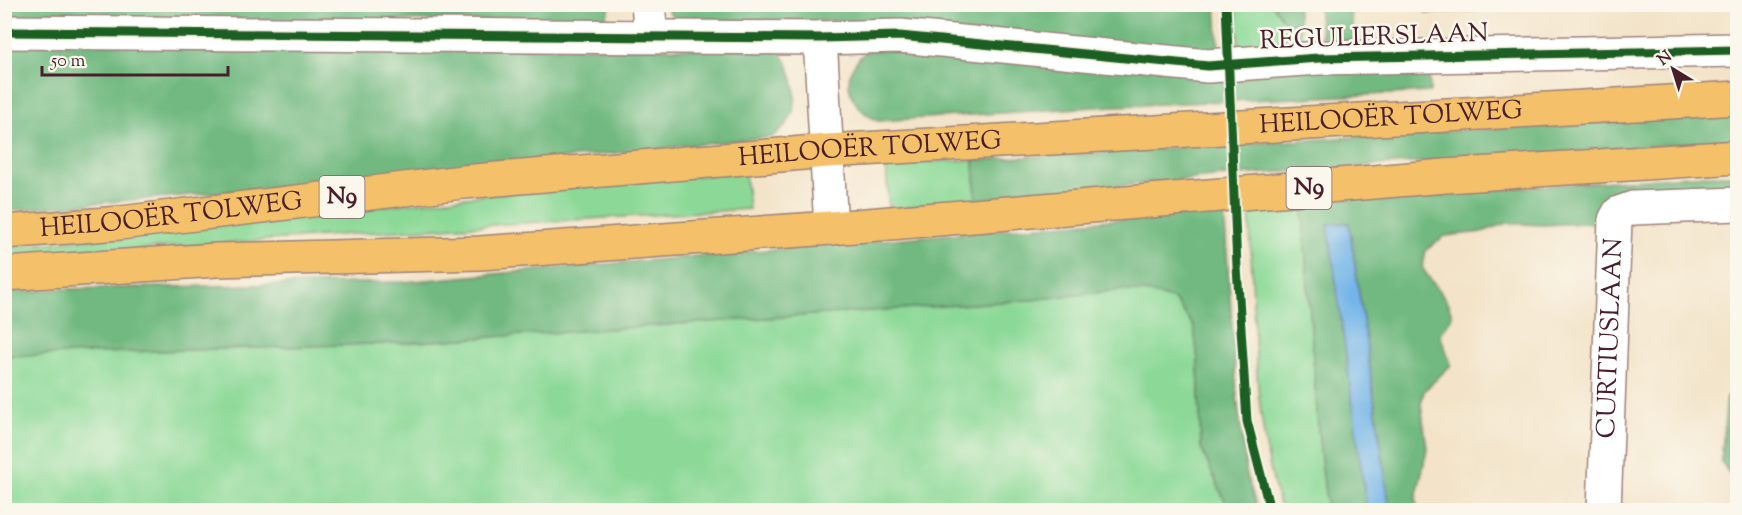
<svg xmlns="http://www.w3.org/2000/svg" width="1742" height="515" font-family="'Sorts Mill Goudy',serif">
	<style>
		.green { fill: #8cd997; stroke: #6b7c61; stroke-width: 1.5 }
		.forest { fill: #71b980; stroke: #5e6c56; stroke-width: 1.5 }
		.water { fill: #73b5e8; stroke: #5e6a8a; stroke-width: 1.5 }
		.lines { fill: none; stroke-linecap: round; stroke-linejoin: round }
		.minor-casing { stroke: #9e827a; stroke-width: 36 }
		.highway-casing { stroke: #9e827a; stroke-width: 36 }
		.minor { stroke: #fff; stroke-width: 33 }
		.highway { stroke: #f4c16a; stroke-width: 33 }
		.cycleway-casing { stroke: #fbf7ec; stroke-width: 13 }
		.cycleway { stroke: #1b5e20; stroke-width: 9 }
		.labels { text-anchor: middle; dominant-baseline: central; stroke-width: 5; stroke-linejoin: round; paint-order: stroke }
		.shield { fill: #fbf7ec; stroke: #7f6065; stroke-width: 1.5 }
		.shield-label { font-size: 24px; font-weight: bold; fill: #4a1f2b }
		.street-label { font-size: 26px; fill: #4a1f2b; stroke: #fbf7ec }
	</style>
	<rect width="100%" height="100%" fill="#fbf7ec"/>
	<filter id="ink" filterUnits="userSpaceOnUse"><feTurbulence type="fractalNoise" baseFrequency=".0167" numOctaves="2"/><feDisplacementMap in="SourceGraphic" scale="12" xChannelSelector="R" yChannelSelector="G"/><feConvolveMatrix kernelMatrix="1 2 1 2 8 2 1 2 1" color-interpolation-filters="sRGB"/></filter>
	<filter id="wash" filterUnits="userSpaceOnUse"><feTurbulence type="fractalNoise" baseFrequency=".008" numOctaves="4" result="noise"/><feDisplacementMap in="SourceGraphic" scale="24" xChannelSelector="R" yChannelSelector="G"/><feGaussianBlur stdDeviation="1.35" result="paint"/><feColorMatrix in="noise" values="0 0 0 0 0 0 0 0 0 0 0 0 0 0 0 0 0 1.4 0 .05"/><feComposite in="paint" operator="in"/></filter>
	<g filter="url(#wash)">
		<rect width="100%" height="100%" fill="#f3e4c9"/>
		<!-- green -->
		<g class="green">
			<polygon points="1236,5 1273,5 1286,24 1299,22 1302,47 1239,55"/>
			<polygon points="974,160 976,200 889,209 886,164"/>
			<polygon points="745,172 749,209 379,232 5,259 5,248 512,192"/>
			<path d="M 1302,202 L 1319,441 L 1327,510 L 1281,510 C 1251,415 1255,308 1249,208 Z"/>
			<polygon points="1120,290 1152,293 1175,300 1194,327 1198,360 1201,448 1229,510 5,510 4,356 402,343 1030,300"/>
		</g>
		<!-- forest -->
		<g class="forest">
			<polygon points="5,4 611,5 604,21 5,20"/>
			<polygon points="664,5 1216,5 1219,56 844,21 676,21"/>
			<polygon points="1273,5 1297,5 1299,22 1286,24"/>
			<polygon points="1318,5 1350,5 1354,40 1322,43"/>
			<polygon points="1426,5 1503,5 1503,9 1426,13"/>
			<path d="M 5,43 L 777,49 C 791,62 799,94 793,112 C 789,123 781,130 772,137 L 274,188 L 5,211 Z"/>
			<path d="M 869,49 L 1429,65 L 1430,92 L 1094,107 L 878,121 C 845,105 838,72 869,49 Z"/>
			<polygon points="1737,114 1737,140 1223,176 976,200 974,160"/>
			<path d="M 1704,175 L 1737,175 L 1737,189 L 1619,192 L 1607,204 L 1606,222 L 1541,225 L 1507,223 L 1482,232 L 1445,236 L 1426,250 L 1422,267 C 1431,284 1450,299 1452,317 L 1440,334 L 1451,365 L 1424,391 L 1421,404 L 1427,449 L 1416,499 L 1418,510 L 1390,510 L 1349,223 L 1329,224 L 1367,510 L 1327,510 L 1319,441 L 1302,202 Z"/>
			<polygon points="1224,210 1237,397 1247,477 1258,510 1229,510 1201,448 1198,360 1194,327 1175,300 1152,293 1120,290 1030,300 402,343 5,356 4,293 62,289 403,282"/>
			<polygon points="1737,396 1738,510 1733,510 1736,484 1721,461 1727,397"/>
		</g>
		<!-- water -->
		<polygon class="water" points="1349,223 1390,510 1367,510 1328,224"/>
	</g>
	<g filter="url(#ink)">
		<g class="lines">
			<!-- minor casing -->
			<g class="minor-casing">
				<g id="minor">
					<polyline points="648,4 651,36"/>
					<polyline points="4,32 820,38 900,36 1208,66 1319,58 1738,50"/>
					<polyline points="820,38 831,228"/>
					<path id="s1" d="M 1604,510 L 1615,220 L 1619,213 L 1633,208 L 1738,204"/>
				</g>
			</g>
			<!-- highway casing -->
			<g class="highway-casing">
				<g id="highway">
					<path id="s2" d="M 4,232 L 120,223 L 463,182 L 827,151 L 1738,98"/>
					<polyline points="4,274 217,260 480,253 831,228 1445,176 1738,157"/>
				</g>
			</g>
			<!-- minor -->
			<use href="#minor" class="minor"/>
			<!-- highway -->
			<use href="#highway" class="highway"/>
			<!-- cycleway casing -->
			<g class="cycleway-casing">
				<g id="cycleway">
					<polyline points="1226,4 1237,267 1247,421 1270,510"/>
					<polyline points="4,32 820,38 900,36 1208,66 1319,58 1738,50"/>
				</g>
			</g>
			<!-- cycleway -->
			<use href="#cycleway" class="cycleway"/>
		</g>
	</g>
	<g class="labels">
		<!-- shield labels -->
		<g class="shield">
			<rect x="1286.5" y="167" width="45" height="42" rx="4.5"/>
			<rect x="319.5" y="176" width="45" height="42" rx="4.5"/>
		</g>
		<g class="shield-label">
			<text x="1309" y="188">N9</text>
			<text x="342" y="197">N9</text>
		</g>
		<!-- street labels -->
		<g class="street-label">
			<text transform="translate(1374 38) rotate(-2)">REGULIERSLAAN</text>
			<text stroke="none"><textPath href="#s2" startOffset="1392">HEILOOËR TOLWEG</textPath></text>
			<text stroke="none"><textPath href="#s2" startOffset="870">HEILOOËR TOLWEG</textPath></text>
			<text stroke="none"><textPath href="#s2" startOffset="168">HEILOOËR TOLWEG</textPath></text>
			<text stroke="none"><textPath href="#s1" startOffset="172">CURTIUSLAAN</textPath></text>
		</g>
	</g>
	<!-- margin -->
	<rect width="1742" height="515" fill="none" stroke="#fbf7ec" stroke-width="24"/>
	<!-- north arrow -->
	<g transform="translate(1673 69) rotate(322)" stroke="#fbf7ec" stroke-width="4.5" paint-order="stroke">
	<path d="M0-4.5L10 22L0 15L-10 22Z" fill="#4a1f2b"/>
	<text y="-9" font-size="16" font-weight="bold" text-anchor="middle" fill="#4a1f2b">N</text>
	</g>
	<!-- scale -->
	<path d="M42 66v9h186v-9" fill="none" stroke="#4a1f2b" stroke-width="3"/>
	<text x="51" y="66" font-size="18" fill="#4a1f2b" stroke="#fbf7ec" stroke-width="4.5" paint-order="stroke">50 m</text>
</svg>
